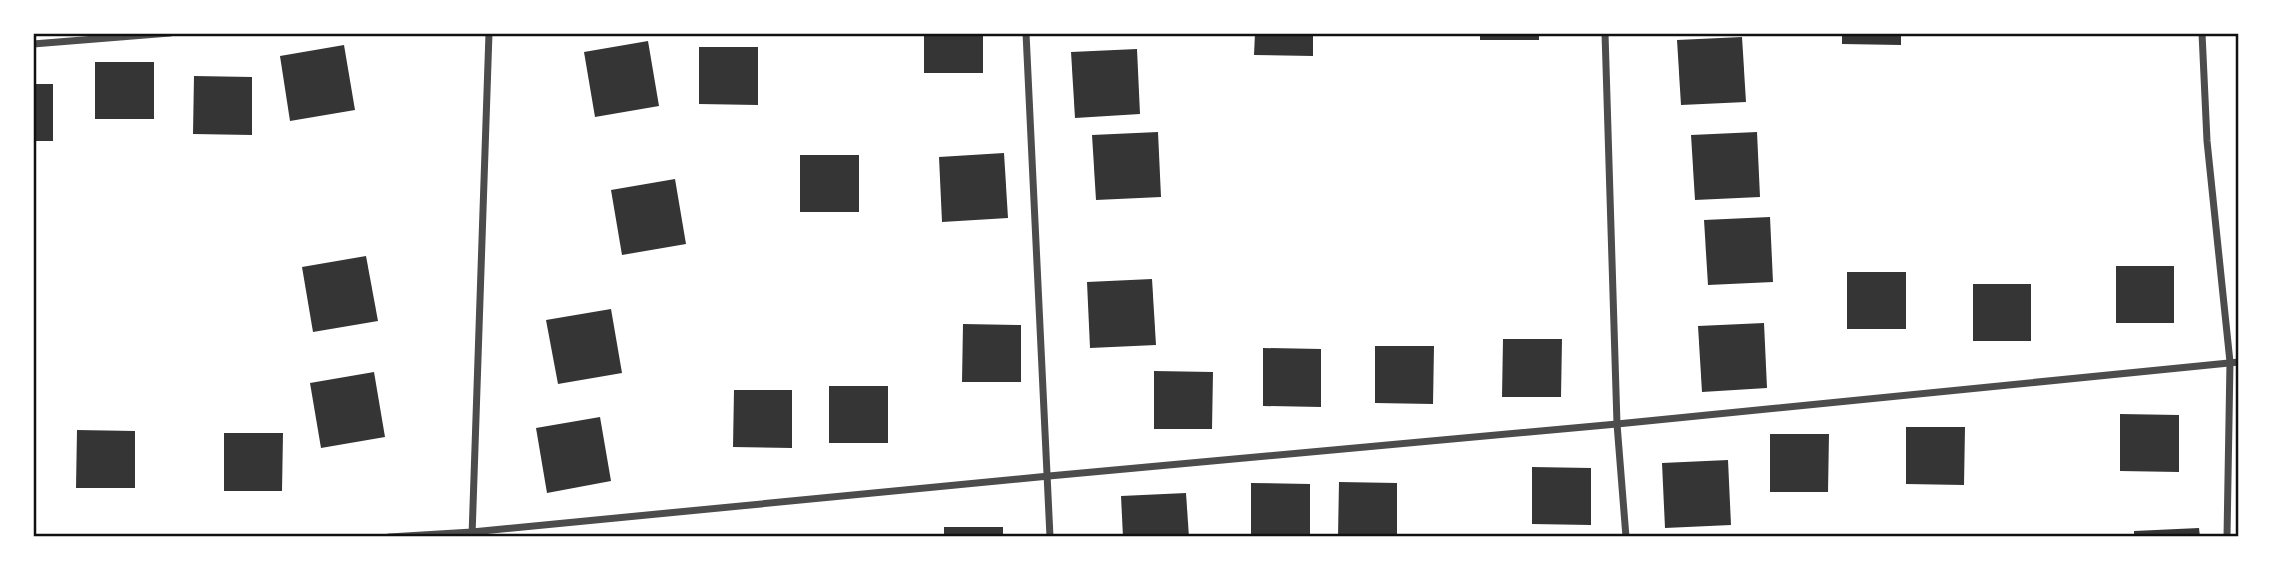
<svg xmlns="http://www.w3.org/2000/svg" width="2272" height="570" font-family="Roboto,sans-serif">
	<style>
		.building { fill: #353535 }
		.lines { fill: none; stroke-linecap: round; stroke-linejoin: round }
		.minor { stroke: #4c4c4c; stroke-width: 7 }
		.neatline { fill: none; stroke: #111; stroke-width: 2.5 }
	</style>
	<rect width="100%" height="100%" fill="#fff"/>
	<!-- building -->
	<g class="building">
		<rect x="924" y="33" width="59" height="40"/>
		<polygon points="1255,33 1313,33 1313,56 1254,55"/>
		<rect x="1480" y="33" width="59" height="7"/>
		<polygon points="1842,33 1901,33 1901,45 1842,44"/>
		<rect x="2055" y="33" width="59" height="3"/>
		<polygon points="1742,37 1746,102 1681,105 1677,40"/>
		<polygon points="648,41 659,106 595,117 584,52"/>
		<polygon points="344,45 355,110 290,121 280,56"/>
		<polygon points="699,47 758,47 758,105 699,104"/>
		<polygon points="1137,49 1140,114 1075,118 1071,52"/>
		<rect x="95" y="62" width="59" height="57"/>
		<polygon points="194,76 252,77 252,135 193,134"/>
		<rect x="33" y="84" width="20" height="57"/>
		<polygon points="1158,132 1161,197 1096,200 1092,135"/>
		<polygon points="1757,132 1760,197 1695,200 1691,135"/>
		<polygon points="1004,153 1008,218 942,222 939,157"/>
		<rect x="800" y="155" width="59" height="57"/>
		<polygon points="675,179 686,244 622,255 611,190"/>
		<polygon points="1770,217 1773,282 1708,285 1704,220"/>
		<polygon points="366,256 378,321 313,332 302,267"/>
		<rect x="2116" y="266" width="58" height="57"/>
		<rect x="1847" y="272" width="59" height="57"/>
		<polygon points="1152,279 1156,345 1090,348 1087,282"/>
		<rect x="1973" y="284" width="58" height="57"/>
		<polygon points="611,309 622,373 558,384 546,320"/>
		<polygon points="1764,323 1767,388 1702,392 1698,326"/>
		<polygon points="963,324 1021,325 1021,382 962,382"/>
		<polygon points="1503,339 1562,339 1561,397 1502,397"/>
		<polygon points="1375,346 1434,346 1433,404 1375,403"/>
		<polygon points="1263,348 1321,349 1321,407 1263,406"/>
		<polygon points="1154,371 1213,372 1212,429 1154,429"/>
		<polygon points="374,372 385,437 321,448 310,383"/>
		<rect x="829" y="386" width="59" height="57"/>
		<polygon points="734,390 792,390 792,448 733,447"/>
		<polygon points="2120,414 2179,415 2179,472 2120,471"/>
		<polygon points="600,417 611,481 547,493 536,428"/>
		<polygon points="1906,427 1965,427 1964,485 1906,484"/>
		<polygon points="77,430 135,431 135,488 76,488"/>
		<polygon points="224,433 283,433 282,491 224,491"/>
		<polygon points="1770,434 1829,434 1828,492 1770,492"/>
		<polygon points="1728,460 1731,525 1665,528 1662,463"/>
		<polygon points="1532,467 1591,468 1591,525 1532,524"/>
		<polygon points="1339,482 1397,483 1397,537 1338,537"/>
		<polygon points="1251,483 1310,484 1310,537 1251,537"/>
		<polygon points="1186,493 1189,537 1123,537 1121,496"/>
		<rect x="944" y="527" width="59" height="10"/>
		<polygon points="2199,528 2200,537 2134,537 2134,531"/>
	</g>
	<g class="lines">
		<!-- minor -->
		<g class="minor">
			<polyline points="1026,33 1050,537"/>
			<polyline points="1605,33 1617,424 1626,537"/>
			<polyline points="2202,33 2207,141 2230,362 2227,537"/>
			<polyline points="33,44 170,33"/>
			<polyline points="472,536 489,33"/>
			<polyline points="389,537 472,532 1049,476 1617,424 2239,362"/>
		</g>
	</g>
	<!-- border -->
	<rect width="2272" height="570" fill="none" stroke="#ffffff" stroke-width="70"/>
	<rect x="35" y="35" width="2202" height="500" class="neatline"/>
</svg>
